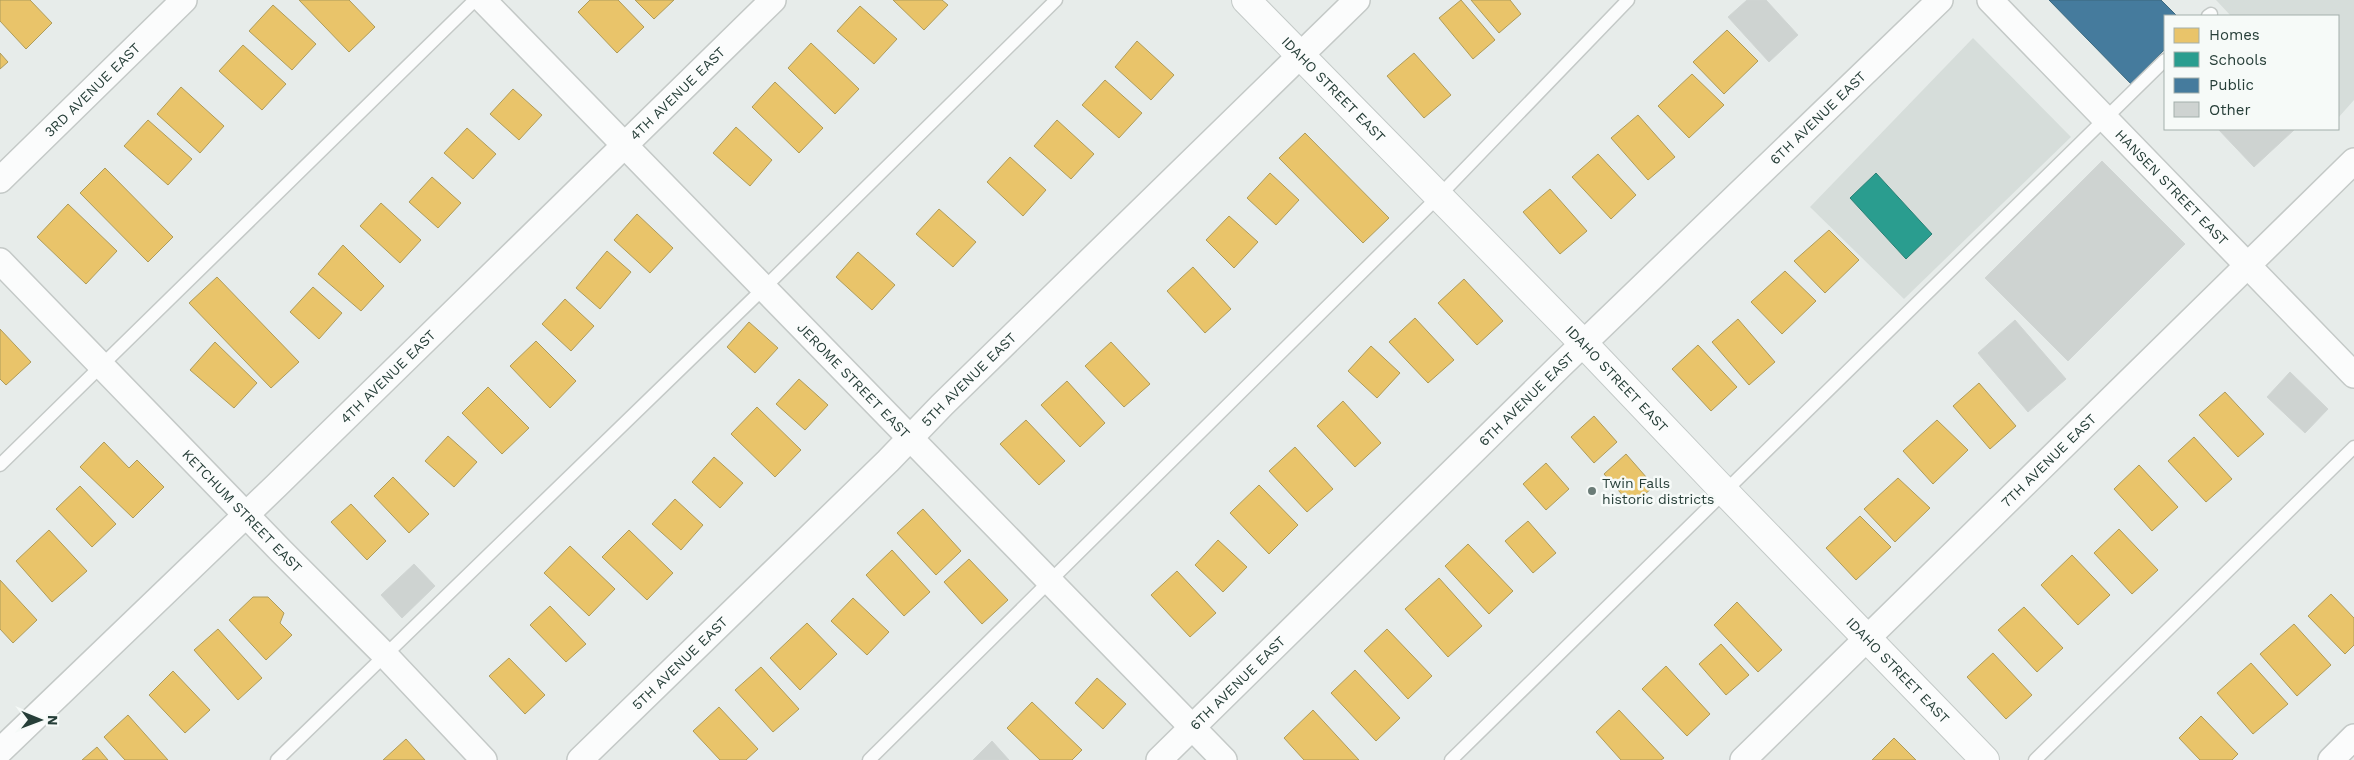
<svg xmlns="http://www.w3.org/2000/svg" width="2354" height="760" font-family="'Work Sans',sans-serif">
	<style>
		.built { fill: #d6ddda }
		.homes { fill: #e9c46a; stroke: #ae9c5b }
		.schools { fill: #2a9d8f; stroke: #298075 }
		.public { fill: #457b9d; stroke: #3c697f }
		.building { fill: #ced3d1; stroke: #d0d5d3 }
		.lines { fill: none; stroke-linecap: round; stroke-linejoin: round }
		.lane-casing { stroke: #c4c9c7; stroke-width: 15 }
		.street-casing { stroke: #c4c9c7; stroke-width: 28 }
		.secondary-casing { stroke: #c3c9c7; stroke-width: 30 }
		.lane { stroke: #fbfcfc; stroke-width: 12 }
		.street { stroke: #fbfcfc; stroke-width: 25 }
		.secondary { stroke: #fbfcfc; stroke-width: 28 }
		.poi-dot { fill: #6a7b76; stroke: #f6faf8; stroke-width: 2 }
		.labels { text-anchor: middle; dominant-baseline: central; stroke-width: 5; stroke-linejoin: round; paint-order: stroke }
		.street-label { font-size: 14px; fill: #263e38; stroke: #f6faf8 }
		.poi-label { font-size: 14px; fill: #263e38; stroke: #f6faf8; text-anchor: start }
	</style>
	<rect width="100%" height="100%" fill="#e7ecea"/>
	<!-- built -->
	<g class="built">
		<polygon points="2216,0 2354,0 2354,100 2338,118 2338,16 2231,16"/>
		<polygon points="1973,38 2071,137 1904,299 1810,207"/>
	</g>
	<!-- homes -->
	<g class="homes">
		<polygon points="0,0 30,0 52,23 26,49 0,21"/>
		<polygon points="299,0 349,0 375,27 349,52"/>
		<polygon points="590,0 618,0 644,27 617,53 578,12"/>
		<polygon points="635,0 674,0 654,19"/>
		<polygon points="893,0 942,0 948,5 924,30"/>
		<polygon points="1461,0 1495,40 1473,59 1439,18"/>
		<polygon points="1471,0 1510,0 1521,14 1499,33"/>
		<polygon points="273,5 316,44 292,70 249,31"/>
		<polygon points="860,6 897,39 874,64 837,31"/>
		<polygon points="1727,30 1758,61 1724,94 1693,62"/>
		<polygon points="1137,41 1174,75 1151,100 1115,67"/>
		<polygon points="811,43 859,89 835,114 788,68"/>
		<polygon points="243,45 286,84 262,110 219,71"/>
		<polygon points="0,53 8,62 0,69"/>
		<polygon points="1414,53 1451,95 1424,118 1387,76"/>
		<polygon points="1692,74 1724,105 1689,138 1658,106"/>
		<polygon points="1105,80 1142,113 1119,138 1082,105"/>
		<polygon points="775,82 823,128 799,153 752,107"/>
		<polygon points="181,87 224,126 200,153 157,114"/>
		<polygon points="513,89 542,115 519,140 490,114"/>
		<polygon points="1638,115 1675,157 1648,180 1611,138"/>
		<polygon points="148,120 192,159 168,185 124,146"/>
		<polygon points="1057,120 1094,154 1071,179 1034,146"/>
		<polygon points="736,127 772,160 750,186 713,153"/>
		<polygon points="467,128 496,154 473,179 444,153"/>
		<polygon points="1305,133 1389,218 1363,243 1279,158"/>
		<polygon points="1598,154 1636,195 1611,219 1572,177"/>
		<polygon points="1010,157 1046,190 1023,216 987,182"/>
		<polygon points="105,168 173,237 148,262 80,193"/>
		<polygon points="1270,173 1299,200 1276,225 1247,198"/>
		<polygon points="432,177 461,203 438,228 409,202"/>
		<polygon points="1550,189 1587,231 1560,254 1523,212"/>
		<polygon points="381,203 421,240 400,263 360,226"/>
		<polygon points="68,204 117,251 86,284 37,237"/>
		<polygon points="939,209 976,242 953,267 916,234"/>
		<polygon points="637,214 673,248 650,273 614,240"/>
		<polygon points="1229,216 1258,242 1234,268 1206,240"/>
		<polygon points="1829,230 1859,260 1825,293 1794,261"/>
		<polygon points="343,245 384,286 361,311 318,274"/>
		<polygon points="607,251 631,272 600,309 576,288"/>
		<polygon points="858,252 895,285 872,310 836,277"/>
		<polygon points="1193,267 1231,309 1205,333 1167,291"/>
		<polygon points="1785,271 1816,301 1782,334 1751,302"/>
		<polygon points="217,277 299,362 271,388 189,303"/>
		<polygon points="1464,279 1503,321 1477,345 1438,303"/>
		<polygon points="313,287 342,313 319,339 290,312"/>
		<polygon points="565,299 594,326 571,351 542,324"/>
		<polygon points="1415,318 1454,360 1428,383 1389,342"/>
		<polygon points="1738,319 1775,362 1749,385 1712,342"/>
		<polygon points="749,322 778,348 755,373 727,347"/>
		<polygon points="0,329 31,362 6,385 0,379"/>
		<polygon points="536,341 576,381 550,408 510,366"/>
		<polygon points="215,342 257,383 234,408 190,370"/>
		<polygon points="1111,342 1150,384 1124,407 1085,366"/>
		<polygon points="1698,345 1737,387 1711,411 1672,369"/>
		<polygon points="1371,346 1400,373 1377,398 1348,371"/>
		<polygon points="799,379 828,405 805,430 776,404"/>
		<polygon points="1067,381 1105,423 1080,447 1041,405"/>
		<polygon points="1979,383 2016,426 1990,449 1953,406"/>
		<polygon points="488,387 529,428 502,454 462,413"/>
		<polygon points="2225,392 2264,434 2238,457 2199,415"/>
		<polygon points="1343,401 1381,443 1355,467 1317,426"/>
		<polygon points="757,407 801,450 775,477 731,434"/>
		<polygon points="1594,416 1617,442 1594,463 1571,437"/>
		<polygon points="1026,420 1065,461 1039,485 1000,444"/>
		<polygon points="1937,420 1968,450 1933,484 1903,451"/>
		<polygon points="448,436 477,462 454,487 425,461"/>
		<polygon points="2194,437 2232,479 2206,502 2168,461"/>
		<polygon points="104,442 129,468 137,460 164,487 133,518 80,467"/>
		<polygon points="1295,447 1333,489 1307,512 1269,471"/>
		<polygon points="1626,454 1654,486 1632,506 1604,474"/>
		<polygon points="714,457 743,483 720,508 692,482"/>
		<polygon points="1546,463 1569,489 1546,510 1523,484"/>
		<polygon points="2139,465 2178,507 2152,531 2114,489"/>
		<polygon points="393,477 429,514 409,533 374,496"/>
		<polygon points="1898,478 1930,508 1895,542 1864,509"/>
		<polygon points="1259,485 1298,525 1269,554 1230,513"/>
		<polygon points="80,486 116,524 92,547 56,509"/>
		<polygon points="675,499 703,525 681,550 652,524"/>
		<polygon points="351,504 386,541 367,560 331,522"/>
		<polygon points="923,509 961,551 936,575 897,533"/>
		<polygon points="1860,516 1891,547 1856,580 1826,548"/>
		<polygon points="1528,521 1556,553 1533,573 1505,541"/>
		<polygon points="2119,529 2158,570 2132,594 2094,553"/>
		<polygon points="49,530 87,571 52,602 16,561"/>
		<polygon points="629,530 673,573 647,600 602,557"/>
		<polygon points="1218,540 1247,567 1223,592 1195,565"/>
		<polygon points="1468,544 1513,591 1489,614 1445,566"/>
		<polygon points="570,546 615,589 589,616 544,573"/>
		<polygon points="892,550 930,592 904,616 866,575"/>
		<polygon points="2072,555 2110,595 2078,625 2041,585"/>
		<polygon points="969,559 1008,600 982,624 944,582"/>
		<polygon points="1177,571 1216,613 1190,637 1151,595"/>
		<polygon points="1439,578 1482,626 1448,657 1405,609"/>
		<polygon points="0,580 37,620 13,643 0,629"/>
		<polygon points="2331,594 2354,618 2354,645 2345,654 2308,616"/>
		<polygon points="253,597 268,597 284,613 280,623 292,635 266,660 229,620"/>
		<polygon points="853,598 889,632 867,655 831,621"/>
		<polygon points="1737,602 1782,650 1758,672 1714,625"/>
		<polygon points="550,606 586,644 566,662 530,625"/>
		<polygon points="2024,607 2063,648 2037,672 1998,630"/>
		<polygon points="807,623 837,654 800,690 770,658"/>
		<polygon points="2294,624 2331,665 2297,696 2260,654"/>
		<polygon points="218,629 262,678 238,700 194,650"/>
		<polygon points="1387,629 1432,676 1408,699 1364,651"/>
		<polygon points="1721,644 1749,675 1726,695 1699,664"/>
		<polygon points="1993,653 2032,695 2006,719 1967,677"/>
		<polygon points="509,658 545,695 525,714 489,676"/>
		<polygon points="2251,663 2288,704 2253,734 2217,693"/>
		<polygon points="1666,666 1710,714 1687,736 1642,689"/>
		<polygon points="761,667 799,709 773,732 735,690"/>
		<polygon points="1355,670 1400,718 1376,741 1331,693"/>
		<polygon points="173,671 210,710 185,733 149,695"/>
		<polygon points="1097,678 1126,704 1103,729 1075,703"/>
		<polygon points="1032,702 1082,750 1072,760 1040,760 1007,728"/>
		<polygon points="719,707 758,749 746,760 720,760 693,731"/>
		<polygon points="1313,710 1359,760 1304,760 1284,738"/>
		<polygon points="1619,710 1664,758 1661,760 1621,760 1596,732"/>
		<polygon points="128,715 168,760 125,760 104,737"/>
		<polygon points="2201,716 2238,754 2232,760 2200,760 2179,738"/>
		<polygon points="1894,738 1916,760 1872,760"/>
		<polygon points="406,739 425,760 383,760"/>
		<polygon points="97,747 108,760 82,760"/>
	</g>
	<!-- schools -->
	<polygon class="schools" points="1876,173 1932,234 1906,259 1850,198"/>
	<!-- public -->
	<polygon class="public" points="2049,0 2161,0 2177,16 2165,16 2165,49 2131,84"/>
	<!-- building -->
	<g class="building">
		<polygon points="1747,0 1766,0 1798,35 1769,62 1728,17"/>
		<polygon points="2218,129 2295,129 2254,167"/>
		<polygon points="2102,161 2185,244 2068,361 1985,278"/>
		<polygon points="2015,320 2066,379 2028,412 1978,353"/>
		<polygon points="2290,372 2328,409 2305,433 2267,397"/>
		<polygon points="414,564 435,586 402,618 381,595"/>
		<polygon points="992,741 1009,760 973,760"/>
	</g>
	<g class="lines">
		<!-- lane casing -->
		<g class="lane-casing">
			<g id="lane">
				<polyline points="2208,16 2211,14"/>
				<polyline points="0,465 475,0"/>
				<polyline points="277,760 764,288 1056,0"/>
				<polyline points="869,760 1438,197 1628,0"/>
				<polyline points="1451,760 2165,60"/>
				<polyline points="2035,760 2354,447"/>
			</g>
		</g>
		<!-- street casing -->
		<g class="street-casing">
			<g id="street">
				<path id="s1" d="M 483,0 L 1224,760"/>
				<path id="s2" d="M 1990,0 L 2354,375"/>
				<path id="s3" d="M 0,180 L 184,0"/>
				<path id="s4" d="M 0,261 L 282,552 L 384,654 L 484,760"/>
				<path id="s5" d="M 0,751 L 277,485 L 773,0"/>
				<path id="s6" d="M 580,760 L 888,461 L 942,405 L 1357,0"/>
				<path id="s7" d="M 1159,760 L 1560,366 L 1940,0"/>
				<path id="s8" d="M 1743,760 L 2354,161"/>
				<polyline points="2331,760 2354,737"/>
			</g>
		</g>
		<!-- secondary casing -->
		<g class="secondary-casing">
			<g id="secondary">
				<path id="s9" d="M 1246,0 L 1583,343 L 1724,491 L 1985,760"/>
			</g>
		</g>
		<!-- lane -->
		<use href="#lane" class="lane"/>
		<!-- street -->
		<use href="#street" class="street"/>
		<!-- secondary -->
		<use href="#secondary" class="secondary"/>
	</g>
	<!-- markers -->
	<circle class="poi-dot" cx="1592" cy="491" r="5"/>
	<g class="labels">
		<!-- street labels -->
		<g class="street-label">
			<text stroke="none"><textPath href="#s3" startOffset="129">3RD AVENUE EAST</textPath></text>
			<text stroke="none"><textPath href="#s9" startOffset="125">IDAHO STREET EAST</textPath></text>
			<text stroke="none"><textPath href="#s5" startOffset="944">4TH AVENUE EAST</textPath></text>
			<text stroke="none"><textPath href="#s7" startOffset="920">6TH AVENUE EAST</textPath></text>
			<text stroke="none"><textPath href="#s2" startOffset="261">HANSEN STREET EAST</textPath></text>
			<text stroke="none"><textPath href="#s5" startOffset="539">4TH AVENUE EAST</textPath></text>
			<text stroke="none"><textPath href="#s9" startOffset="530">IDAHO STREET EAST</textPath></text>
			<text stroke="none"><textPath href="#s1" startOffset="531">JEROME STREET EAST</textPath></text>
			<text stroke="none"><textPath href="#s6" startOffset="544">5TH AVENUE EAST</textPath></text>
			<text stroke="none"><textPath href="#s7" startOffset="515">6TH AVENUE EAST</textPath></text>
			<text stroke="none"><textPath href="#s8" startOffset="428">7TH AVENUE EAST</textPath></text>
			<text stroke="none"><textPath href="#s4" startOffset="348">KETCHUM STREET EAST</textPath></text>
			<text stroke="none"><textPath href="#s6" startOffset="139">5TH AVENUE EAST</textPath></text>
			<text stroke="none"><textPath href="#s9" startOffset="935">IDAHO STREET EAST</textPath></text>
			<text stroke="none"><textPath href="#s7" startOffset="110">6TH AVENUE EAST</textPath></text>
		</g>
		<!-- poi labels -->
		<g class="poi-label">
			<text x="1602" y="483">Twin Falls<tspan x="1602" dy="16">historic districts</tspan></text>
		</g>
	</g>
	<!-- legend -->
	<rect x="2164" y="15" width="175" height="115" fill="#f6faf8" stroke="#a3afab"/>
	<rect x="2174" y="28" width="25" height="15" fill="#e9c46a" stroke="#a3afab"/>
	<text x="2209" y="40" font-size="15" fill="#263e38">Homes</text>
	<rect x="2174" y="52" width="25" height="15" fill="#2a9d8f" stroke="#a3afab"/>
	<text x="2209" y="65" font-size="15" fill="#263e38">Schools</text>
	<rect x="2174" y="78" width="25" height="15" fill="#457b9d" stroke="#a3afab"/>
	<text x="2209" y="90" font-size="15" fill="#263e38">Public</text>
	<rect x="2174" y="102" width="25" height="15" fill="#ced3d1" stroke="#a3afab"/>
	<text x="2209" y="115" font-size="15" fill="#263e38">Other</text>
	<!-- north arrow -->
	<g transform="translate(40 720) rotate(91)" stroke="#f6faf8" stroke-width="4" paint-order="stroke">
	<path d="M0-4L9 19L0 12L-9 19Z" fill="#263e38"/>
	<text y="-8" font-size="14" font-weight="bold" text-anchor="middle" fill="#263e38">N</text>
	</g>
</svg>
